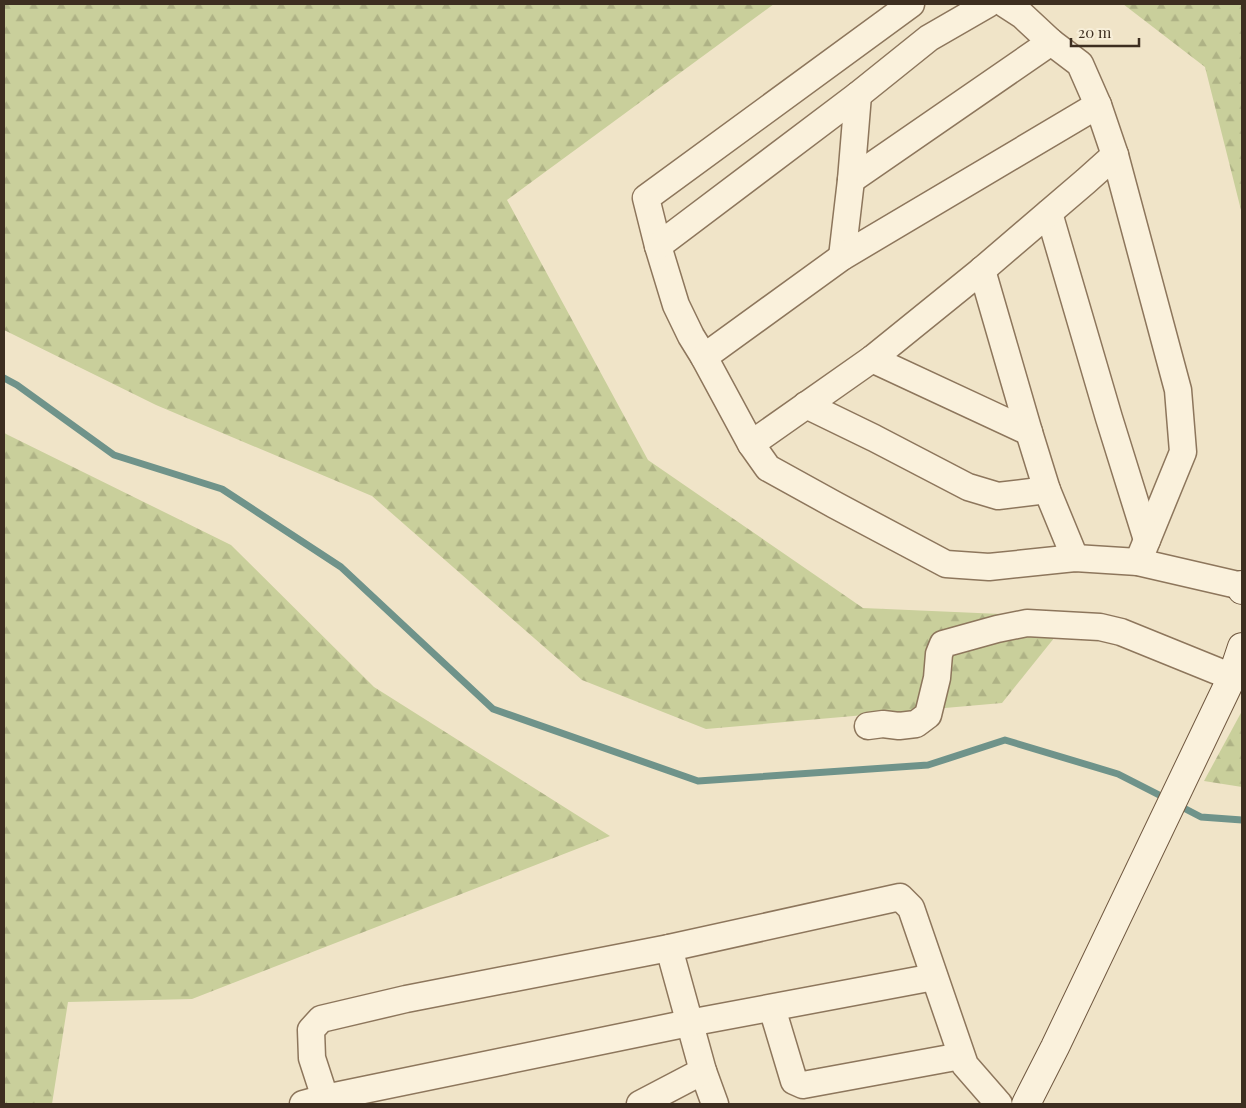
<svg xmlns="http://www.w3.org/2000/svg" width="1246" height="1108" font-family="'Playfair Display',serif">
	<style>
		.forest { fill: url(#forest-firs) }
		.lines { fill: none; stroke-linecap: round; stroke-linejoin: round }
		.stream { stroke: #6f938a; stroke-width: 7 }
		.street-casing { stroke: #8d765c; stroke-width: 29 }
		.secondary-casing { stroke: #6f573f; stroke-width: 30 }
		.street { stroke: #faf1dc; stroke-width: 26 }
		.secondary { stroke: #faf1dc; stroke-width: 28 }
	</style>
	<defs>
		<pattern id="forest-firs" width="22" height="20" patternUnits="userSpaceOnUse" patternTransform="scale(1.25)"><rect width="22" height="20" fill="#c9cf9b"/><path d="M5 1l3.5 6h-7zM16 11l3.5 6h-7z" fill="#aeb285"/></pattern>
	</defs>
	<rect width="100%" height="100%" fill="#f0e4c8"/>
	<!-- forest -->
	<g class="forest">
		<polygon points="4,4 774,4 507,200 648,460 863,608 1071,617 1002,703 706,729 582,680 372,496 156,405 4,330"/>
		<polygon points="1123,4 1242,4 1242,214 1205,67"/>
		<polygon points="4,433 231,545 374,687 610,836 192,999 68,1002 52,1104 4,1104"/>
		<polygon points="1242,711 1242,787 1204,781"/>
	</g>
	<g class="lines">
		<!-- stream -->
		<g class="stream">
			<polyline points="4,378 17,385 114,455 222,489 341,567 493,709 698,781 928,765 1005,740 1118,774 1167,799"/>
			<polyline points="1176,804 1201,817 1242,820"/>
		</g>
		<!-- street casing -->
		<g class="street-casing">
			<g id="street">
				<polyline points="911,4 646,198 658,246 676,305 691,336 704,357 751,444 768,468 835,505 946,564 989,567 1075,558 1138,562 1242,586"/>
				<polyline points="1005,4 1022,15 1051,42 1080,64 1098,105 1115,155 1178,390 1183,452 1138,562"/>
				<polyline points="851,180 1051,42"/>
				<polyline points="1049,213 1109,418 1147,540"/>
				<polyline points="658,246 858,95 929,38 988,4"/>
				<polyline points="842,257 851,180 858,95"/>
				<polyline points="982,270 1029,432 1047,490 1075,558"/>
				<polyline points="704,357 842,257 1098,105"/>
				<polyline points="872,359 1029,432"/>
				<polyline points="806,405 874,438 968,487 998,496 1047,490"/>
				<polyline points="751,444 872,359 982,270 1086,181 1115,155"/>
				<polyline points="868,726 883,724 899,726 916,724 928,715 937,678 939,654 943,644 997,629 1027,623 1100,627 1121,632 1232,677"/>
				<polyline points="669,948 703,1071 715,1104"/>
				<polyline points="772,1008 794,1081 803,1085 961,1056"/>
				<polyline points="303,1104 325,1098 689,1023 934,977"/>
				<polyline points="327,1104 312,1058 311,1030 321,1019 406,999 669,948 900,897 911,908 965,1065 999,1104"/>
				<polyline points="640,1104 703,1071"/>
			</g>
		</g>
		<!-- secondary casing -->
		<g class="secondary-casing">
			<g id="secondary">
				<polyline points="1242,585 1242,590"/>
				<polyline points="1026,1104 1055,1047 1232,677 1242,647"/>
			</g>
		</g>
		<!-- street -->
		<use href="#street" class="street"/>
		<!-- secondary -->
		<use href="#secondary" class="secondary"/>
	</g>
	<!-- border -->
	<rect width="1246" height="1108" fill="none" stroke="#3d2e20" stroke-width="10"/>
	<!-- scale -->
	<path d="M1071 38v8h68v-8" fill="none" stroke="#3d2e20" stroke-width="2.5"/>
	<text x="1078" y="38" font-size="15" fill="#3d2e20" stroke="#f7eed8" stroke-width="4" paint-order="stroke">20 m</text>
</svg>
